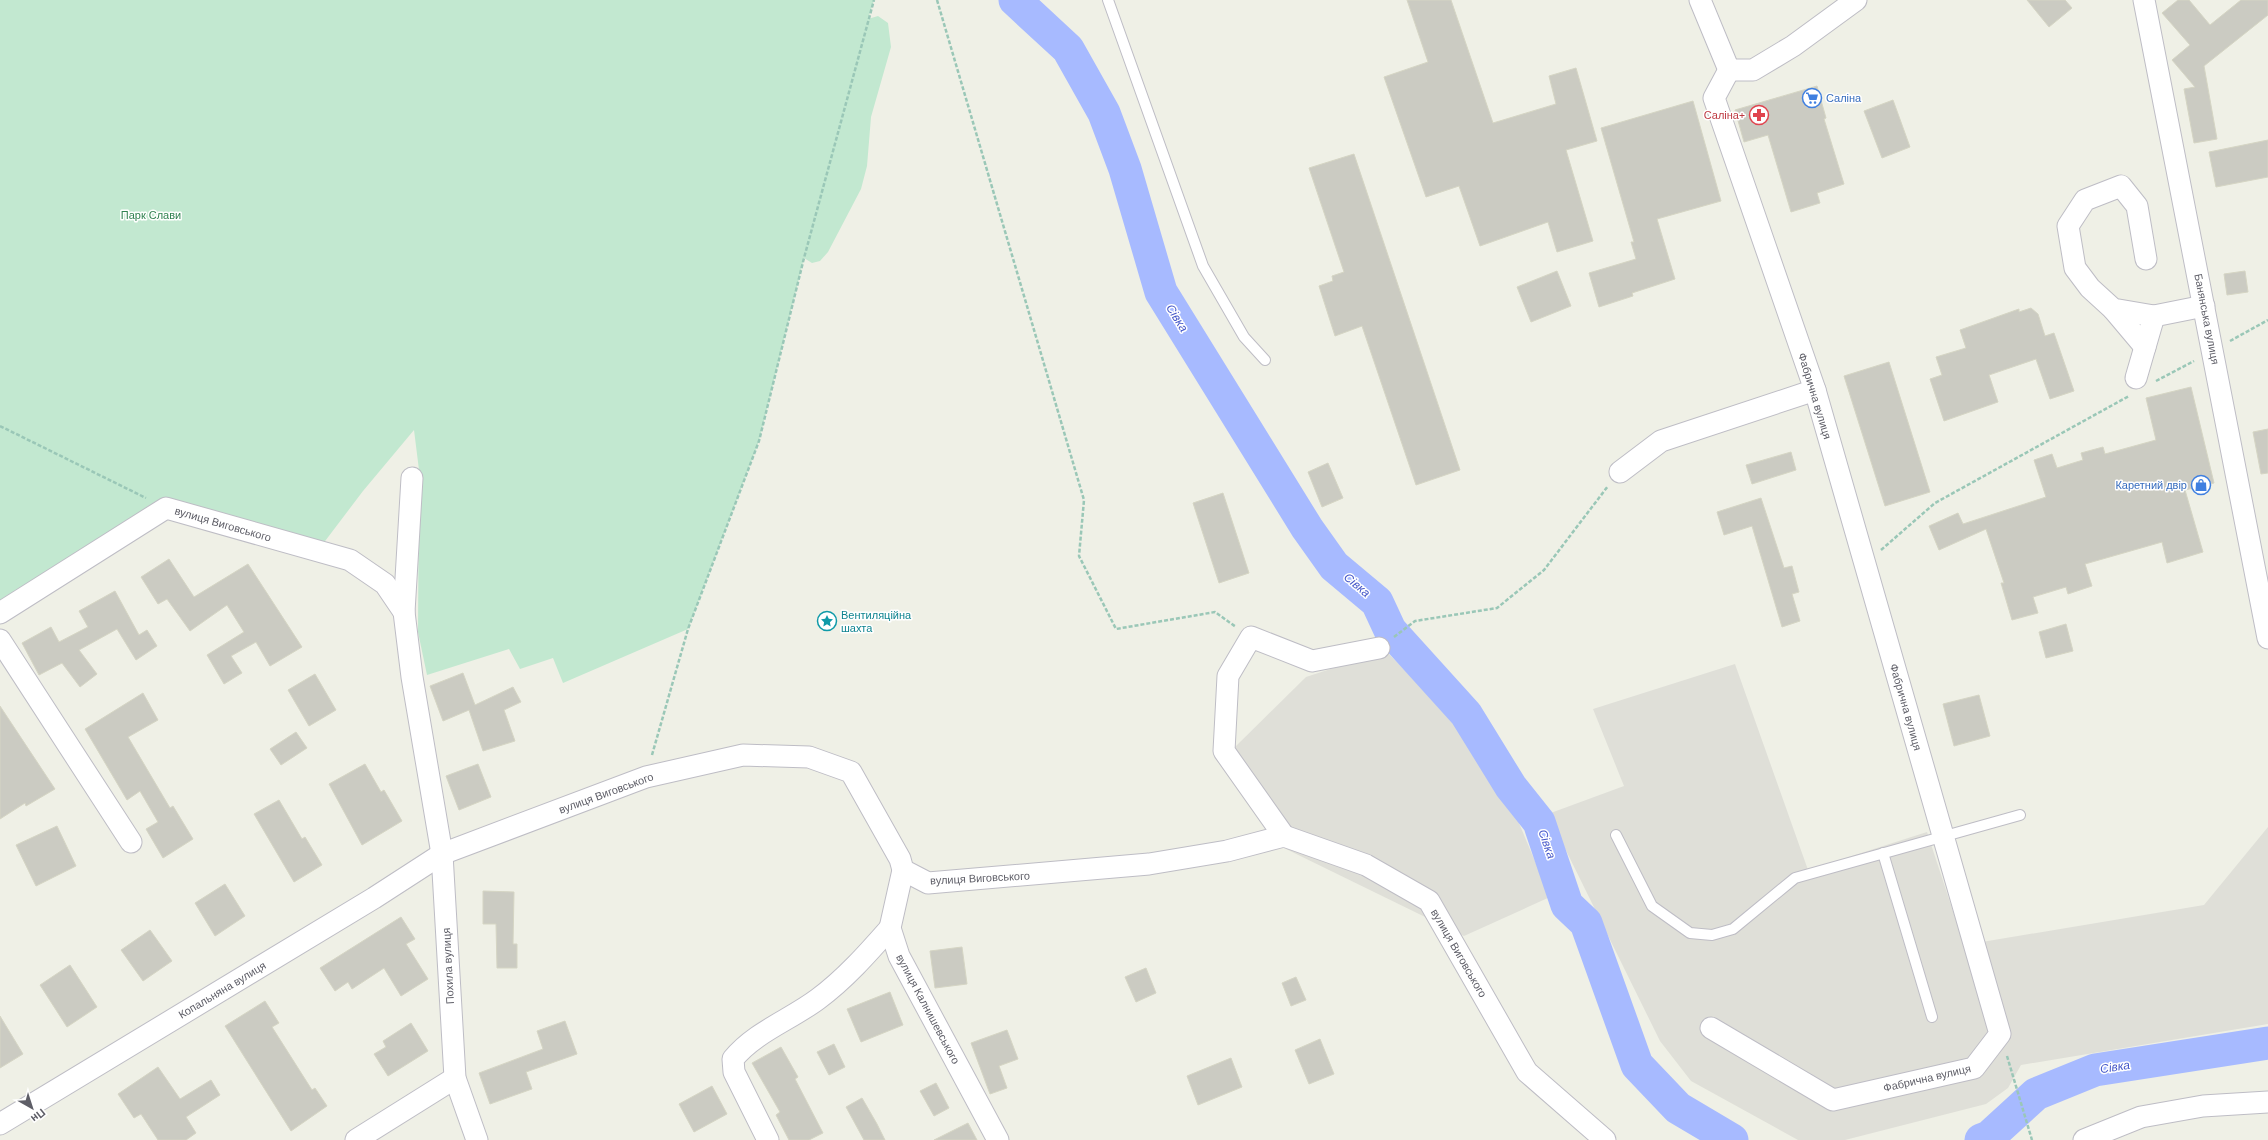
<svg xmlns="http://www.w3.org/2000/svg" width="2268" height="1140" font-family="'DM Sans',sans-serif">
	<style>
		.industrial { fill: #dfdfd8 }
		.green { fill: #c2e8d0 }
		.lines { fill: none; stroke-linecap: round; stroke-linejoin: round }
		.river { stroke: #a7baff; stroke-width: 33 }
		.building { fill: #cbcbc2; stroke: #d5d5c4 }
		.service-casing { stroke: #bebdc5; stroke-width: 12 }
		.minor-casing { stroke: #bebdc5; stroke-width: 23 }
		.path { stroke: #9ac7b7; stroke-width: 2.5; stroke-dasharray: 4 2; stroke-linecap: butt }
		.service { stroke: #fff; stroke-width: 10 }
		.minor { stroke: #fff; stroke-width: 21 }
		.labels { text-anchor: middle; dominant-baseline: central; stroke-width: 3; stroke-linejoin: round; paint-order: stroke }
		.shop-label { font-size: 11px; fill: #366cbe; stroke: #fff; text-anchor: start }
		.health-label { font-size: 11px; fill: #be3a42; stroke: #fff; text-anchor: end }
		.park-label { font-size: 11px; fill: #318251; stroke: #fff }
		.street-label { font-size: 11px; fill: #5e5e67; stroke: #fff }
		.culture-label { font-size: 11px; fill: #0d838f; stroke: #fff; text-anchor: start }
		.water-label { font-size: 12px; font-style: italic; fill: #4456c8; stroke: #fff }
	</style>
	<rect width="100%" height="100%" fill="#eff0e6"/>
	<!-- industrial -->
	<g class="industrial">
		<polygon points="1386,651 1455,722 1508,797 1550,897 1464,936 1286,849 1233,749 1306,677"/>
		<polygon points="1735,664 1808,870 1927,832 1964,945 2204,905 2268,827 2268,1024 2021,1065 2008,1088 1986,1104 1845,1140 1798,1140 1691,1081 1660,1041 1548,814 1624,786 1593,709"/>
	</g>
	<!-- green -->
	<polygon class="green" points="0,0 874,0 868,19 878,16 888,23 891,47 871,117 867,166 861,189 828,252 820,261 812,263 804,258 759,441 688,629 563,683 553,658 520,669 509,649 427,675 418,632 419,470 414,430 363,491 313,557 163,514 0,618"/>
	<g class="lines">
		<!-- river -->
		<g class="river">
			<polyline points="1015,0 1068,49 1104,113 1125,169 1161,292 1307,528 1334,566 1377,602 1390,630 1466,714 1511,787 1539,822 1567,905 1586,923 1637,1065 1678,1108 1732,1140"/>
			<polyline points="1981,1140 1989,1137 2036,1094 2095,1070 2268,1043"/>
		</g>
	</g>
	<!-- building -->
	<g class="building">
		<polygon points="1407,0 1451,0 1493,123 1556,104 1549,76 1576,68 1597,141 1566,150 1593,241 1557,252 1548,222 1480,246 1459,186 1426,197 1384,77 1428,62"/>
		<polygon points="2027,0 2065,0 2072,8 2049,27"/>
		<polygon points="2178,0 2189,0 2210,25 2241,0 2268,0 2268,15 2204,66 2217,139 2194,143 2184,89 2195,87 2172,60 2190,45 2162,13"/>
		<polygon points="1817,86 1826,118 1824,119 1844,184 1817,193 1820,203 1791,212 1768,135 1744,142 1735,110"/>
		<polygon points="1893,100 1910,147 1882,158 1864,111"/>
		<polygon points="1693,101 1721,201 1657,219 1675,279 1632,293 1633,296 1599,307 1589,273 1636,259 1631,242 1634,242 1601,128"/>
		<polygon points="2268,140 2268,177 2216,187 2209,152"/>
		<polygon points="1354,154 1460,470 1416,485 1362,326 1335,336 1319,286 1333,281 1332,276 1344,272 1309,168"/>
		<polygon points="1557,271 1571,306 1531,322 1517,287"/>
		<polygon points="2245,271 2248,292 2227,295 2224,274"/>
		<polygon points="2031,308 2038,314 2045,336 2054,333 2074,391 2050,399 2036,359 1989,375 1998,402 1944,421 1930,379 1942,375 1936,357 1966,348 1960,330 2019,309 2019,312"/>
		<polygon points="1889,362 1930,492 1885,506 1844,376"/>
		<polygon points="2191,387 2214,483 2185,490 2203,552 2167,563 2162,542 2085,564 2092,586 2068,594 2066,587 2033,597 2038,613 2012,620 2001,583 2004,583 1986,529 1939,550 1929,526 1958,513 1963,524 2046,497 2034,460 2052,454 2057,468 2083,460 2081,453 2103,447 2105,454 2156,440 2146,398"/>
		<polygon points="2268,429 2268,473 2261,474 2253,432"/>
		<polygon points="1791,452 1796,470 1752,484 1746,465"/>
		<polygon points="1328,463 1343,498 1322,507 1308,472"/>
		<polygon points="1223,493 1249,573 1219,583 1193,503"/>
		<polygon points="1761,498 1784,568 1792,566 1799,592 1792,594 1800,621 1782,627 1752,526 1724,535 1717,512"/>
		<polygon points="169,559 194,597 248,564 302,647 270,666 256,642 231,656 242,673 224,684 207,655 244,632 227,605 190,631 167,599 158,604 141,577"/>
		<polygon points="115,591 139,635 147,630 157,646 136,660 117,629 79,650 97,674 80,687 62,663 39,675 22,643 51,627 59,642 88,627 79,611"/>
		<polygon points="2066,624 2073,651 2046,658 2039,632"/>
		<polygon points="463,673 475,705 513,687 521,702 504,710 515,741 483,751 469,710 443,721 430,686"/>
		<polygon points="315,674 336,710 309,726 288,690"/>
		<polygon points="143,693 158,720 128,737 170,808 173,806 193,839 163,858 146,829 158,822 140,791 127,800 85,729"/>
		<polygon points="1979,695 1990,736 1954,746 1943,704"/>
		<polygon points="0,706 55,789 26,806 25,803 0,819"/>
		<polygon points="296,732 307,748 281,765 270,749"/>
		<polygon points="365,764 381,792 384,790 402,821 362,845 329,784"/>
		<polygon points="478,764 491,797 459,810 446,776"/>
		<polygon points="279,800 302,839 305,837 322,865 294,882 254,814"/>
		<polygon points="57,826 76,866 36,886 16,845"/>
		<polygon points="225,884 245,916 215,936 195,903"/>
		<polygon points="483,891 514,892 513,944 517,944 517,968 497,968 496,924 483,924"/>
		<polygon points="401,917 415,939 406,944 428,979 401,996 384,968 352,989 348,982 335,991 320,968"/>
		<polygon points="150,930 172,961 143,981 121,950"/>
		<polygon points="962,947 967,984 935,988 930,951"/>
		<polygon points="70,965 97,1007 67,1027 40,985"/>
		<polygon points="1146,968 1156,993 1136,1002 1125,977"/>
		<polygon points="1296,977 1306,1000 1291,1006 1282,983"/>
		<polygon points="890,992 903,1025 861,1042 847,1009"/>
		<polygon points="265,1001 279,1023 272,1027 312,1090 315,1088 327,1106 291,1131 225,1026"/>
		<polygon points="0,1016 23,1054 0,1068"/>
		<polygon points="565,1021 577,1054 526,1072 532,1089 490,1104 479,1073 543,1049 537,1031"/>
		<polygon points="411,1023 428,1051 388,1076 374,1054 386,1047 383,1041"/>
		<polygon points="1007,1030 1018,1059 999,1066 1007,1088 990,1094 971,1043"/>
		<polygon points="1320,1039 1334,1074 1309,1084 1295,1050"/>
		<polygon points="834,1044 845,1067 829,1075 817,1052"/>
		<polygon points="781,1047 798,1077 795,1079 823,1133 809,1140 789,1140 776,1115 780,1112 752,1063"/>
		<polygon points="1231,1058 1242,1087 1198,1105 1187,1076"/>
		<polygon points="158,1067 180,1099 211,1080 220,1095 186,1117 196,1133 186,1140 158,1140 141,1114 134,1118 118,1094"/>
		<polygon points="936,1083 949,1108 934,1116 920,1091"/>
		<polygon points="712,1086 727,1114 694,1132 679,1104"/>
		<polygon points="862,1098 877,1124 885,1140 864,1140 846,1107"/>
		<polygon points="968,1123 977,1140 934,1140"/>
	</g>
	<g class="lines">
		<!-- service casing -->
		<g class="service-casing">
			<g id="service">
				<polyline points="1108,0 1203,266 1244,337 1265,360"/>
				<polyline points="1616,835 1652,906 1690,933 1712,935 1733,929 1795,878 2020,815"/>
				<polyline points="1883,853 1932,1017"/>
			</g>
		</g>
		<!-- minor casing -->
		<g class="minor-casing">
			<g id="minor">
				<polyline points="1700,0 1729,70"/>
				<polyline points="2144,0 2268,638"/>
				<polyline points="1729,70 1753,70 1793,46 1856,0"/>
				<polyline points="2146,259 2137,206 2121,186 2085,200 2068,226 2075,268 2090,288 2113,309 2154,316"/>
				<polyline points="2113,309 2145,347"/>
				<polyline points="2136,378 2154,316 2204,306"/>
				<polyline points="1620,472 1661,441 1815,390"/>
				<polyline points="412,478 404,612 412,677 442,854 455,1078 477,1140"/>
				<polyline points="0,613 166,508 350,560 385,584 404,612"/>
				<polyline points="0,640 131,842"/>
				<polyline points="1284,836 1224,751 1228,676 1251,637 1312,661 1379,648"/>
				<polyline points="903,870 890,928 899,956 998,1140"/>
				<polyline points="1711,1028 1833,1100 1974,1068 2000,1034 1815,390 1714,98 1729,70"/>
				<polyline points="0,1124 374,898 442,854 646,777 743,755 809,757 851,772 900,859 903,870 928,883 1149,864 1227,851 1284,836 1366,865 1429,901 1527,1072 1605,1140"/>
				<polyline points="356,1140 455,1078"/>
				<path d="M 768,1140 L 734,1072 L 733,1059 C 755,1032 790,1020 818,999 C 845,979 868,953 890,928"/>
				<polyline points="2084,1140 2141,1117 2203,1106 2268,1102"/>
			</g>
		</g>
		<!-- path -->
		<g class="path">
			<polyline points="937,0 1084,500 1079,556 1116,629 1215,612 1236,627"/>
			<polyline points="2230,341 2268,320"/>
			<polyline points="2156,381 2194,361"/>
			<polyline points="0,426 146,498"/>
			<polyline points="1881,550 1935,503 2129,396"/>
			<polyline points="1394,637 1415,621 1497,608 1544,570 1608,486"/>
			<polyline points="652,755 688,629 759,441 804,258 874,0"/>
			<polyline points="2007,1056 2032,1140"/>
		</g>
		<!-- service -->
		<use href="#service" class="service"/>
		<!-- minor -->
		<use href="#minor" class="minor"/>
	</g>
	<!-- icons -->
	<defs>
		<g id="supermarket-ring" transform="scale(1)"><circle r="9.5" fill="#fff" stroke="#3f7fe0" stroke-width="1.5"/><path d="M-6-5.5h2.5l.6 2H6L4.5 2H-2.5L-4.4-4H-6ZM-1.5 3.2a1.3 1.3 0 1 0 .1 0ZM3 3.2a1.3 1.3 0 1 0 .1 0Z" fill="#3f7fe0"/></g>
		<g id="pharmacy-ring" transform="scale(1)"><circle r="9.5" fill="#fff" stroke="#e0444e" stroke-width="1.5"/><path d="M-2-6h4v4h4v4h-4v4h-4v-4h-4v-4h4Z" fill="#e0444e"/></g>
		<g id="shop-ring" transform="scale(1)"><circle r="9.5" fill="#fff" stroke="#3f7fe0" stroke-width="1.5"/><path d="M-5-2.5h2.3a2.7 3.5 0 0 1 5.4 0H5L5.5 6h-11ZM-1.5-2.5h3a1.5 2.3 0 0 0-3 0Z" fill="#3f7fe0"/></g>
		<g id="sight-ring" transform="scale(1)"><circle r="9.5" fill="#fff" stroke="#0f9aa8" stroke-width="1.5"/><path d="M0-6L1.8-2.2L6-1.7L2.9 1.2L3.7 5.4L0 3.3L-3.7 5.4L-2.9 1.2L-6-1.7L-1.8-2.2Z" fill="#0f9aa8"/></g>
	</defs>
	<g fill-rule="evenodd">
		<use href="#supermarket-ring" x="1812" y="98"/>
		<use href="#pharmacy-ring" x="1759" y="115"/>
		<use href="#shop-ring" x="2201" y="485"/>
		<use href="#sight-ring" x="827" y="621"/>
	</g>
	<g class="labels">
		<!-- shop labels -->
		<g class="shop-label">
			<text x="1826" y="98">Саліна</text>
			<text x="2187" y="485" text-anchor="end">Каретний двір</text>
		</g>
		<!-- health labels -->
		<g class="health-label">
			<text x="1745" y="115">Саліна+</text>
		</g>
		<!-- park labels -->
		<g class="park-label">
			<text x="151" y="215">Парк Слави</text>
		</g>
		<!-- street labels -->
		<g class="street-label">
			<text transform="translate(2207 319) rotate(79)">Банянська вулиця</text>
			<text transform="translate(1815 396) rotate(73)">Фабрична вулиця</text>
			<text transform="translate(223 524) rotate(16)">вулиця Виговського</text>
			<text transform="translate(1906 707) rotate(74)">Фабрична вулиця</text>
			<text transform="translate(606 793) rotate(-20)">вулиця Виговського</text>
			<text transform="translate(980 878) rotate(-3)">вулиця Виговського</text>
			<text transform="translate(1459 953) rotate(60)">вулиця Виговського</text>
			<text transform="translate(448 966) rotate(-93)">Похила вулиця</text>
			<text transform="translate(222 990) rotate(-31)">Копальняна вулиця</text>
			<text transform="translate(928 1009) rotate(62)">вулиця Калнишевського</text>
			<text transform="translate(1927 1078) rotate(-13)">Фабрична вулиця</text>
		</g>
		<!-- culture labels -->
		<g class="culture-label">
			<text x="841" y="615">Вентиляційна<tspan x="841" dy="13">шахта</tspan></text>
		</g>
		<!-- water labels -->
		<g class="water-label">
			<text transform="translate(1177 318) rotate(58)">Сівка</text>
			<text transform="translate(1357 585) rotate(40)">Сівка</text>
			<text transform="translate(1547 844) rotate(71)">Сівка</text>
			<text transform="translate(2115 1067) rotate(-9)">Сівка</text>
		</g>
	</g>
	<!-- north arrow -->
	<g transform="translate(32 1108) rotate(141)" stroke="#ffffff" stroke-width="3" paint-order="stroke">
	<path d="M0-3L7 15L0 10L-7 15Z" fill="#5e5e67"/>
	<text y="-6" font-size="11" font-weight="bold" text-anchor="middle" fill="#5e5e67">Пн</text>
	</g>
</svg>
